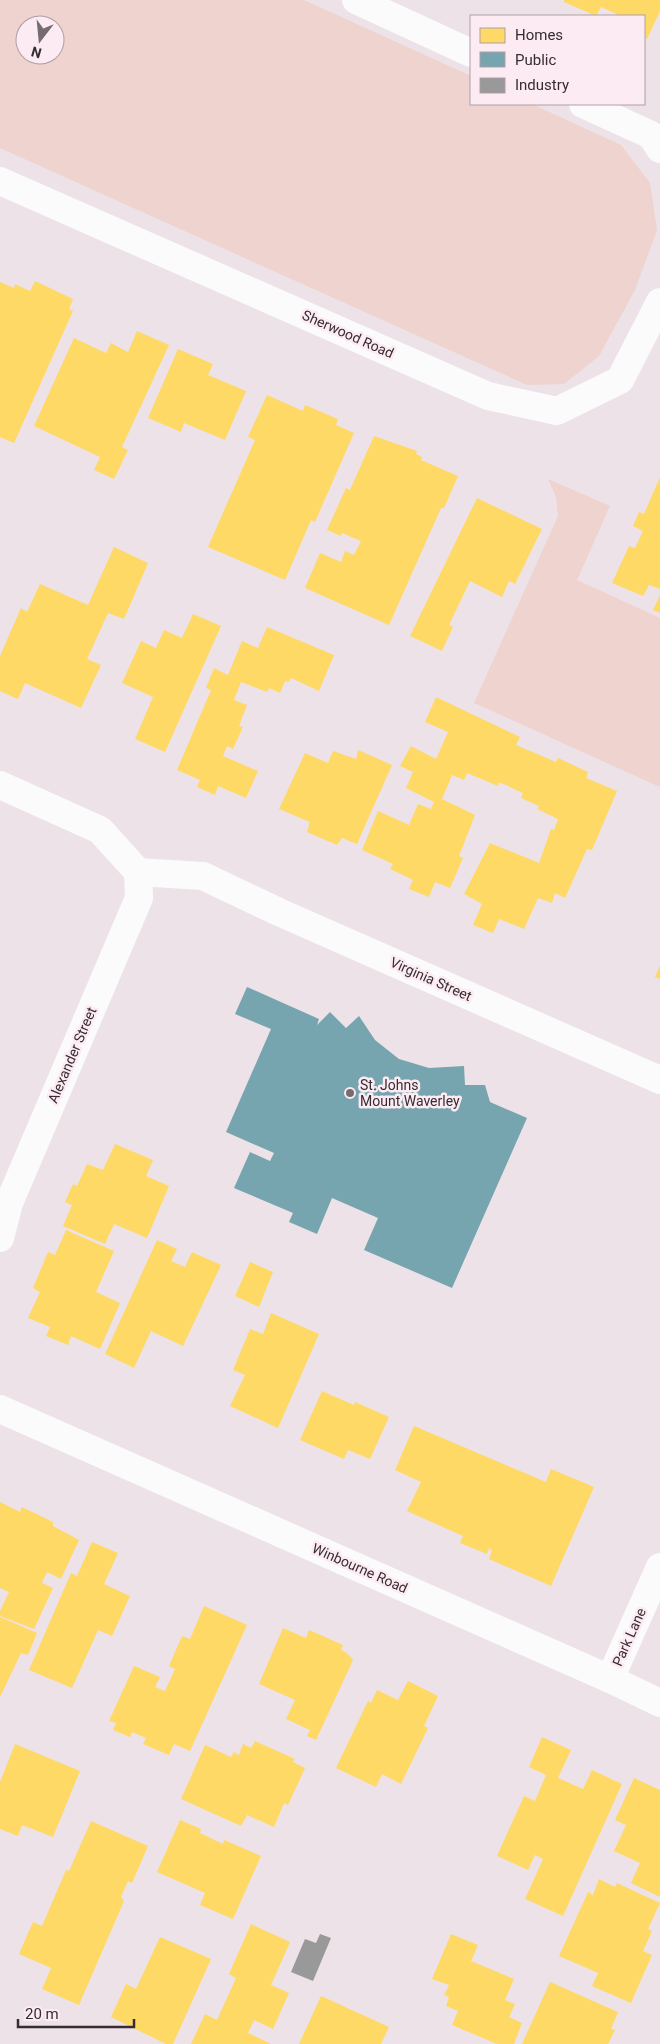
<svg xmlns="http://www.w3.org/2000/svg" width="660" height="2044" font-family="Roboto,sans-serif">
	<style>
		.green { fill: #eed3cf; fill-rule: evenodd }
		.homes { fill: #ffd966 }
		.public { fill: #76a5af }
		.industry { fill: #999 }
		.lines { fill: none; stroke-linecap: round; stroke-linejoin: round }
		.minor { stroke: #fcfbfb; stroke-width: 28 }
		.poi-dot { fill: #756c71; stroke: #fdebf3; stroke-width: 2 }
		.labels { text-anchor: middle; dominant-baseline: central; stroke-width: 5; stroke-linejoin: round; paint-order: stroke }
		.street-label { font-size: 14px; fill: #352d31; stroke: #fdebf3 }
		.poi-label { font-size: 14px; fill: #352d31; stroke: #fdebf3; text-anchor: start }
	</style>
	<rect width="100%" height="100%" fill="#ede2e7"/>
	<!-- green -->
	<g class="green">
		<path d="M 0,0 L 304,0 L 471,76 L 471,104 L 532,104 L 621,145 L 650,183 L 657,230 L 635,290 L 599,356 L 564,384 L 527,385 L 0,148 ZM 25,25 L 55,25 L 55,55 L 25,55 Z"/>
		<polygon points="548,479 610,506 577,580 660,618 660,787 474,703 558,516 556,497"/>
	</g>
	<!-- homes -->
	<g class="homes">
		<polygon points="564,0 660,0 660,11 647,39 644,38 644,16 621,16 601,7 596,16 564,2"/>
		<polygon points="35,281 73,299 69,309 73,311 14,443 0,437 0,282 14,288 15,284 30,291"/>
		<polygon points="137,331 169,345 122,447 128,450 114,479 94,470 100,457 34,426 74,338 106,353 111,343 128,352"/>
		<polygon points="178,349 213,364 208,375 246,391 225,440 184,423 181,432 148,418"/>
		<polygon points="267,395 303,411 305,405 338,419 336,425 354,433 315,522 311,520 285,580 208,547 255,440 248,437"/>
		<polygon points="374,436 417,451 416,454 422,457 421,460 458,476 444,508 441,508 389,625 305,588 320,553 341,562 345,551 354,555 361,541 342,533 341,536 327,530 346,488 350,490"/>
		<polygon points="660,477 660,589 649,585 643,596 612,583 629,546 635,548 643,531 633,526 639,512 644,514"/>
		<polygon points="477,498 542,529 515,584 509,581 502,597 470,581 449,625 453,627 442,651 410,636"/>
		<polygon points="114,547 148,563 124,619 108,613 87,659 101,665 81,708 25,683 18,699 0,691 0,656 21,608 27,612 40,584 88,605"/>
		<polygon points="660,595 660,613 653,610"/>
		<polygon points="193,614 221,626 165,752 135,739 153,697 122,683 141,641 156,648 164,630 182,638"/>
		<polygon points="267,627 334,655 319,691 291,678 289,682 285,681 280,693 269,688 267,692 241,682 234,700 247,705 239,726 243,727 233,749 227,746 223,756 258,771 246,798 218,786 215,795 197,787 200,780 177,770 211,690 206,688 214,668 228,675 242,641 258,648"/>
		<polygon points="436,697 520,737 516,745 556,762 558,758 588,772 586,778 617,791 592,850 587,849 565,898 555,893 552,903 538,898 524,929 499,919 493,933 473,925 482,904 464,894 490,843 539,863 551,829 554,830 558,819 537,809 539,806 521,798 523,793 499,782 498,786 467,773 464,780 452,775 442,799 475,815 459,856 463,858 450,888 435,882 429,897 409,889 413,880 390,869 393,864 362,850 378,811 409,825 418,804 431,809 434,802 406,788 413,772 400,766 411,746 436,759 448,732 425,722"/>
		<polygon points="358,750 392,765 357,844 342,838 337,845 307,832 310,822 279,809 305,753 328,763 333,751 356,759"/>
		<polygon points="660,965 660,979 655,977"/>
		<polygon points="115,1144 153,1160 146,1176 169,1186 147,1238 114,1224 105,1244 63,1226 72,1205 65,1202 73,1184 77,1186 87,1164 103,1170"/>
		<polygon points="66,1230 114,1251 96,1292 120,1303 100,1349 71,1336 68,1345 46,1336 50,1327 28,1318 40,1292 33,1288 48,1252 55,1255"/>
		<polygon points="157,1240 177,1249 171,1261 185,1267 192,1252 221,1265 183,1346 151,1331 134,1368 105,1354"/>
		<polygon points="250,1262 273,1272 259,1307 235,1296"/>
		<polygon points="271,1313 319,1334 278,1428 230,1406 245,1375 233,1370 250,1329 263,1334"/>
		<polygon points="322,1391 354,1405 355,1402 389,1417 370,1459 348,1450 344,1459 300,1440"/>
		<polygon points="414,1426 546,1482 551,1469 594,1487 551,1586 489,1559 492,1550 489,1548 487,1554 460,1543 463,1536 407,1511 421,1482 395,1470"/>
		<polygon points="0,1502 20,1512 22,1507 53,1522 53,1526 79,1540 61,1579 47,1572 42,1583 53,1588 34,1629 0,1616 0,1611 9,1592 0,1588"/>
		<polygon points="92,1542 118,1553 104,1584 130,1596 112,1636 98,1630 72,1688 29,1670 71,1573 77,1576"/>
		<polygon points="204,1606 247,1625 190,1751 174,1744 169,1755 143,1744 146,1738 132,1732 130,1737 113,1730 116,1723 109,1721 134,1666 160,1677 155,1687 165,1691 175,1669 169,1666 182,1636 190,1639"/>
		<polygon points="0,1617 37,1633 28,1655 21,1653 0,1697"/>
		<polygon points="283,1628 306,1638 309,1630 343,1645 341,1650 347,1653 353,1660 316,1740 307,1736 310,1730 286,1719 295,1700 259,1684"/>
		<polygon points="408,1681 438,1696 424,1726 428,1728 401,1784 382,1774 376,1787 336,1768 368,1701 371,1703 377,1690 398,1700"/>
		<polygon points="542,1737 571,1750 558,1778 583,1789 592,1770 622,1784 563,1916 525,1899 543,1859 535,1855 528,1870 497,1856 524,1796 535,1801 546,1775 529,1767"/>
		<polygon points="255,1741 295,1759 293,1762 305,1768 288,1805 284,1803 274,1827 247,1815 241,1826 181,1799 205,1745 231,1757 234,1752 239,1755 243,1744 251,1748"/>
		<polygon points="15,1744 80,1771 53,1837 22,1825 18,1836 0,1829 0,1782"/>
		<polygon points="634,1778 660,1790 660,1897 631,1883 640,1863 614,1851 626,1825 615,1820"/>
		<polygon points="180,1820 201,1829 200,1833 223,1844 224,1840 261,1856 233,1919 200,1905 205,1893 157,1872"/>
		<polygon points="91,1821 148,1846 132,1883 128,1881 121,1897 124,1901 79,2005 42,1989 51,1968 19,1954 33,1922 42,1926 66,1870 69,1871"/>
		<polygon points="599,1879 615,1887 617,1883 660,1903 648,1929 652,1931 643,1951 652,1955 631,2003 592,1986 598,1973 559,1956 588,1892 593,1895"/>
		<polygon points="251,1924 290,1942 271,1985 289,1993 273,2029 254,2020 248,2033 271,2044 191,2044 205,2014 217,2020 236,1978 229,1974"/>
		<polygon points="451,1934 478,1945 471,1961 514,1979 505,2000 515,2004 509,2017 522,2023 514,2044 497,2044 452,2025 458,2011 446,2006 449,1997 444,1995 449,1985 432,1979"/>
		<polygon points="160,1937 211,1959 173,2044 166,2044 111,2017 126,1984 136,1989"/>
		<polygon points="550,1982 618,2012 611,2029 615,2030 608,2044 522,2044"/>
		<polygon points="321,1996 389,2027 381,2044 299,2044"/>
	</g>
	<!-- public -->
	<polygon class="public" points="247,987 319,1019 317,1025 330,1012 346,1028 359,1016 375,1040 399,1059 429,1068 464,1066 465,1085 485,1085 490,1102 527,1118 452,1288 364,1250 378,1218 332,1198 317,1234 289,1222 293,1213 234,1188 250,1152 270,1161 274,1153 226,1132 271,1029 235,1014"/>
	<!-- industry -->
	<polygon class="industry" points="320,1934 331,1938 313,1981 291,1972 305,1939 316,1943"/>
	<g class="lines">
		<!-- minor -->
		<g class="minor">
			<polyline points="356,0 471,53"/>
			<polyline points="583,104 651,135 660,149"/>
			<polyline points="0,181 488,396 557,411 620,380 660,302"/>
			<polyline points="0,785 100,830 138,872 203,876 281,913 660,1080"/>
			<polyline points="0,1238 9,1203 139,898 138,872"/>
			<polyline points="0,1409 610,1679 660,1703"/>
			<polyline points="610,1679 660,1567"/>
		</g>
	</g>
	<!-- markers -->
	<circle class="poi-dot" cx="350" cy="1093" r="5"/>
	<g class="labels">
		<!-- street labels -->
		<g class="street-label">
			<text transform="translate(348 334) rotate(24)">Sherwood Road</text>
			<text transform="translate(431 979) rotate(24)">Virginia Street</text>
			<text transform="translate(72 1055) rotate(-67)">Alexander Street</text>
			<text transform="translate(360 1568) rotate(24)">Winbourne Road</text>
			<text transform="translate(629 1637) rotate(-66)">Park Lane</text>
		</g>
		<!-- poi labels -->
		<g class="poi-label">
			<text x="360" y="1085">St. Johns<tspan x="360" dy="16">Mount Waverley</tspan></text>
		</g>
	</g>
	<!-- legend -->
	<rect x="470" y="15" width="175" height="90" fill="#fdebf3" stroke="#ad9fa5"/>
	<rect x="480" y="28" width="25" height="15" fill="#ffd966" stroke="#ad9fa5"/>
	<text x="515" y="40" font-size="15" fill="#352d31">Homes</text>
	<rect x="480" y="52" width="25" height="15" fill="#76a5af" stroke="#ad9fa5"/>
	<text x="515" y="65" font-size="15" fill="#352d31">Public</text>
	<rect x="480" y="78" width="25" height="15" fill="#999999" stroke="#ad9fa5"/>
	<text x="515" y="90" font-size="15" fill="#352d31">Industry</text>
	<!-- north arrow -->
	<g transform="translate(40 40) rotate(196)"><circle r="24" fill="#fdebf3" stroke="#ad9fa5"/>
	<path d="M0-4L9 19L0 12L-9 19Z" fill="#756c71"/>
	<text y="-8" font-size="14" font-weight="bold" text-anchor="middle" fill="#352d31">N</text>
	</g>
	<!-- scale -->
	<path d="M18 2019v8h116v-8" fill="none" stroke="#352d31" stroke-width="2.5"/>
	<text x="25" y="2019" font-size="15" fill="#352d31" stroke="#fdebf3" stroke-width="4" paint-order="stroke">20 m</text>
</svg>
